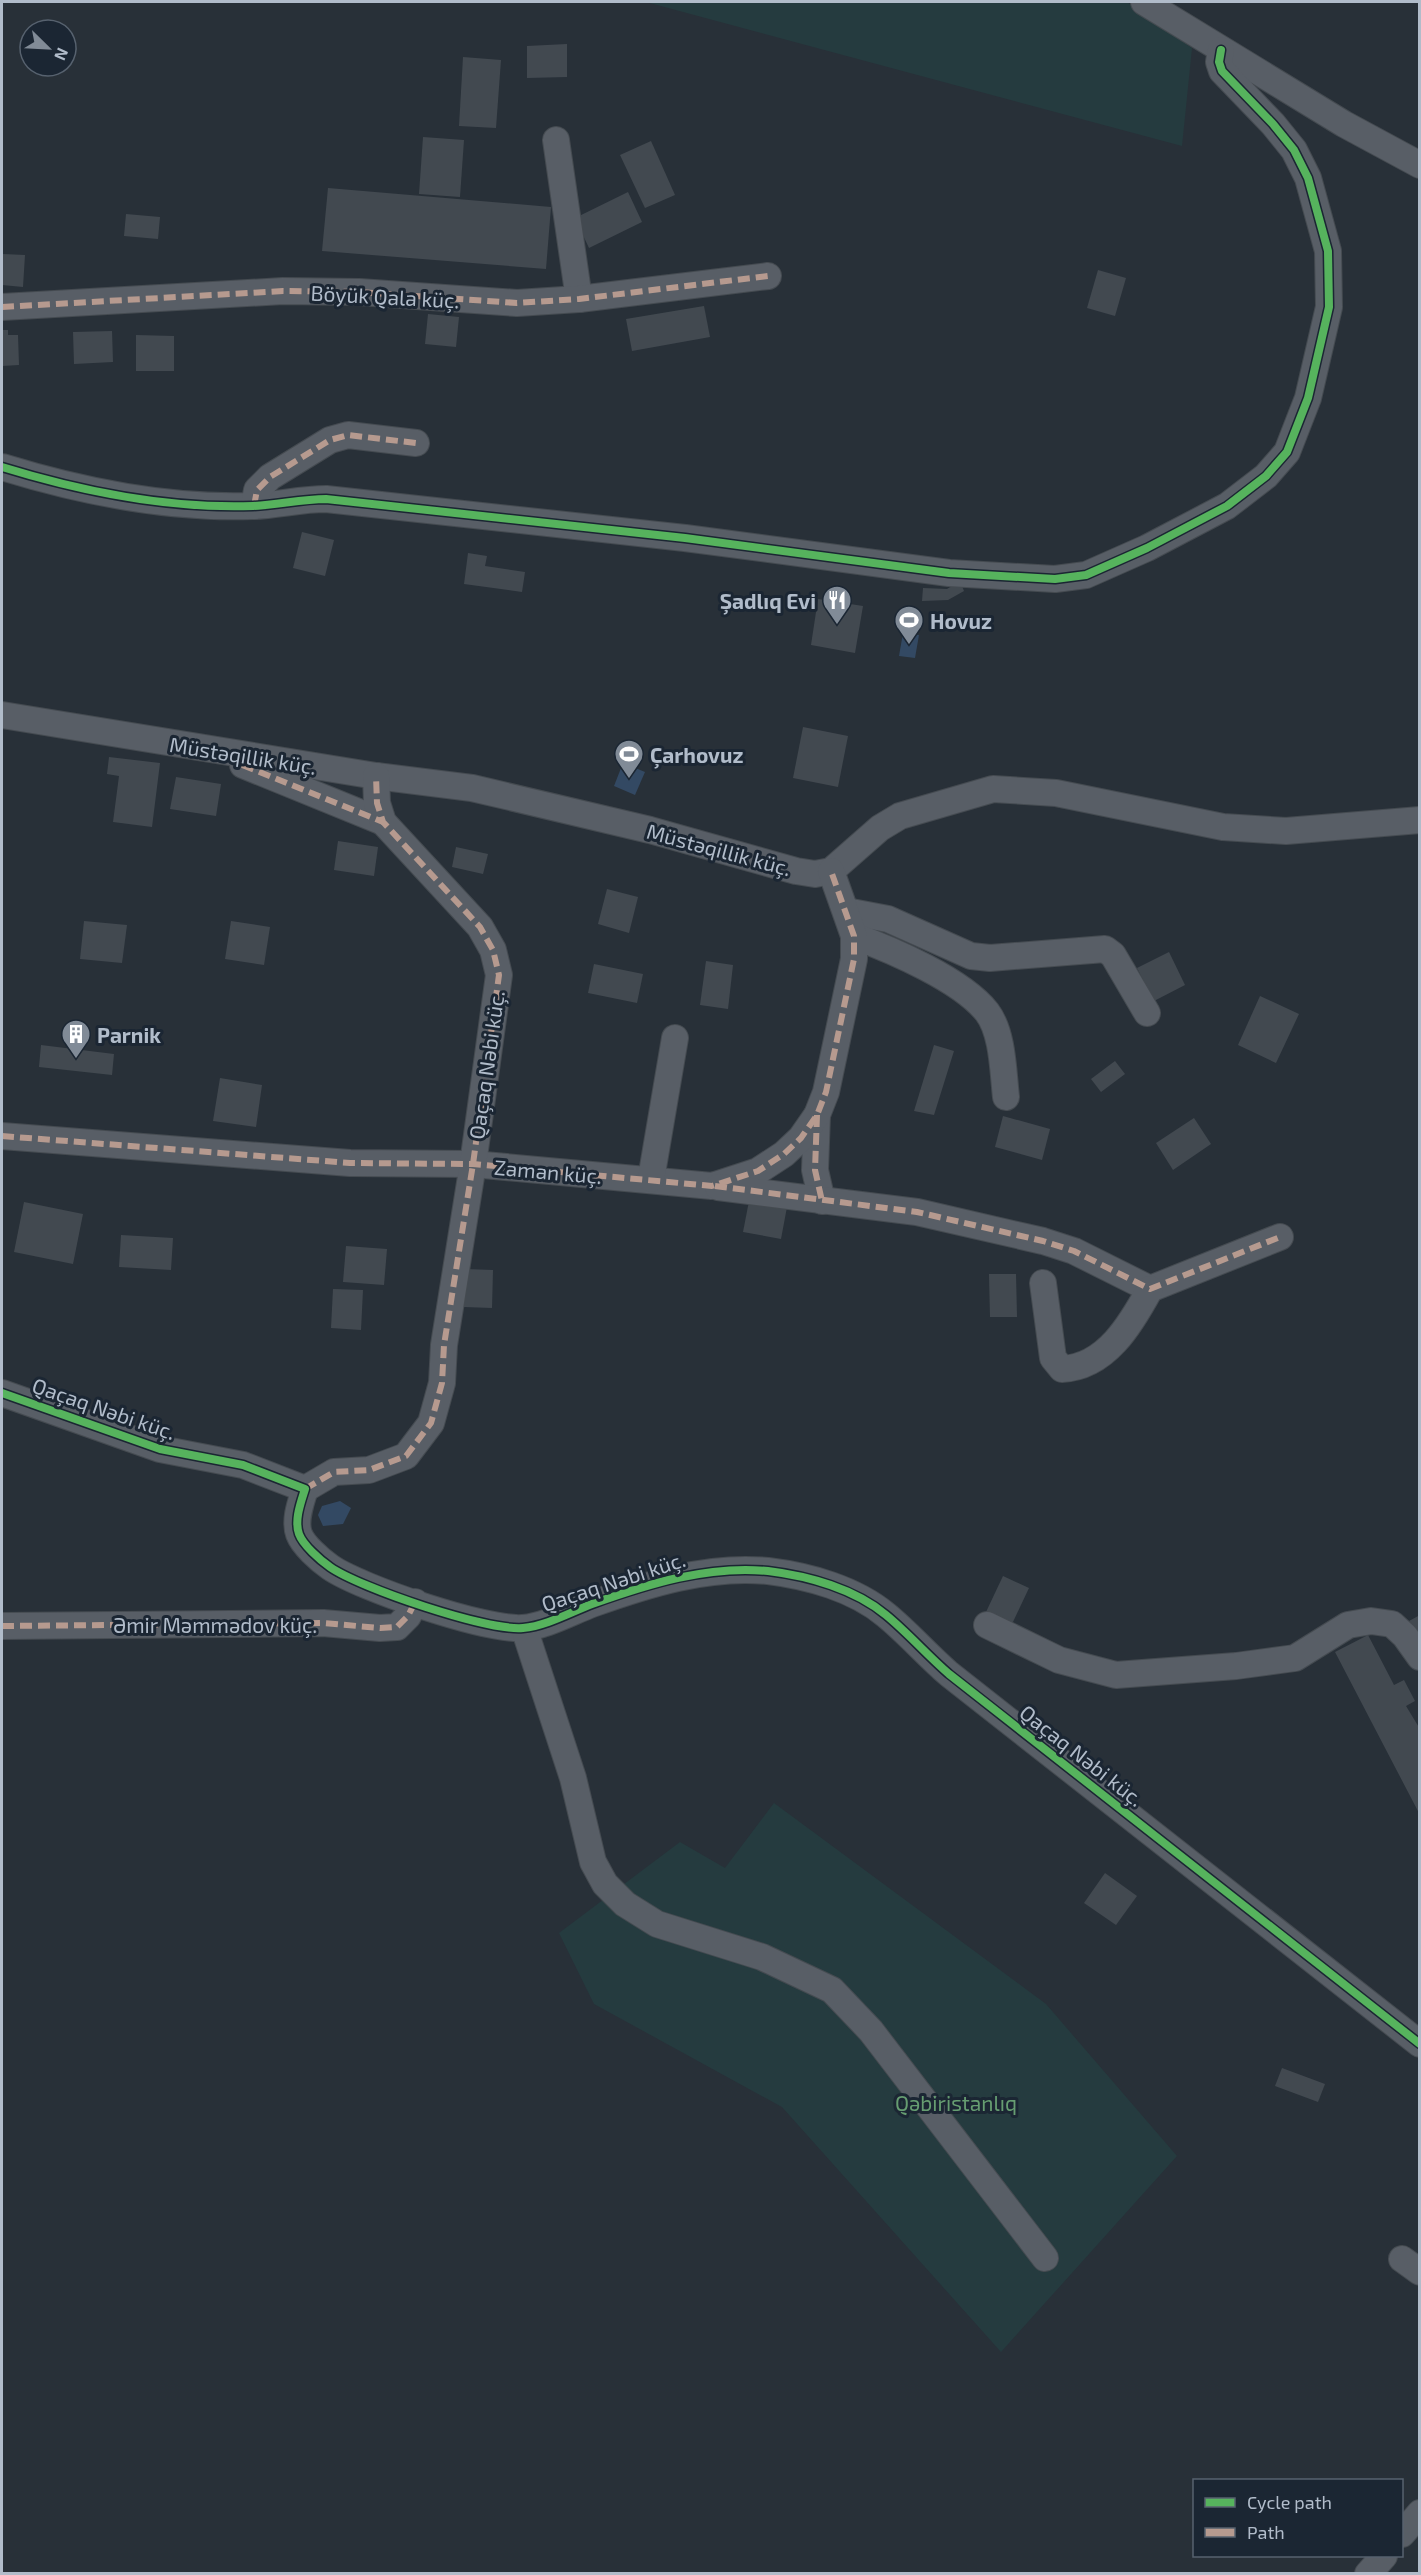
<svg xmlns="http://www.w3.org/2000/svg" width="1421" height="2575" font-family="'Exo 2',sans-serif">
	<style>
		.green { fill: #253b3f }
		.water { fill: #334963 }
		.building { fill: #424950 }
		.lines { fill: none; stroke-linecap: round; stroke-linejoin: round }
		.minor-casing { stroke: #454b51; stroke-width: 28 }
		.minor { stroke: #585e66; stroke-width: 26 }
		.quiet { stroke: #b69a8f; stroke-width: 6; stroke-dasharray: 12 6; stroke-linecap: butt }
		.cycleway-casing { stroke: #1b2633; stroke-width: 11 }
		.cycleway { stroke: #56b35d; stroke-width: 8 }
		.labels { text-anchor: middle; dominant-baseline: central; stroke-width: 6; stroke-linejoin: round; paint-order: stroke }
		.street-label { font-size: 21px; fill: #b1bcca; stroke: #1b2633 }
		.poi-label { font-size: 21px; font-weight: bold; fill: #b1bcca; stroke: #1b2633; text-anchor: start }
		.park-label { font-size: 21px; fill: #669d71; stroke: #1b2633 }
	</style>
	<rect width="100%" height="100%" fill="#283038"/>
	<!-- green -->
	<g class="green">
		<polygon points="646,2 1127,2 1192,48 1182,146"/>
		<polygon points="774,1803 1046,2004 1177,2156 1001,2352 782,2107 594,2004 559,1933 680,1842 725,1868"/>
	</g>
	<!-- water -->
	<g class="water">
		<polygon points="903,633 919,635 915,658 899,656"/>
		<polygon points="623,763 645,772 635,795 614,786"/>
		<polygon points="340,1501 351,1508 343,1524 323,1526 318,1515 322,1506"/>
	</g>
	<!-- building -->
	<g class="building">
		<polygon points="567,44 567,77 527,78 527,46"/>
		<polygon points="463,57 501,60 496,128 459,126"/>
		<polygon points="423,137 464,140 460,197 419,194"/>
		<polygon points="651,141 675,195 645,208 620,155"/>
		<polygon points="328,188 551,207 546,269 322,251"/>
		<polygon points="628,192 642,222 589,248 575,218"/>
		<polygon points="126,214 160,217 158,239 124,236"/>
		<polygon points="3,254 25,255 23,287 2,285"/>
		<polygon points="1098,270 1126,278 1115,316 1087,308"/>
		<polygon points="704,306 710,337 632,351 626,319"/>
		<polygon points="428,314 459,317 456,347 425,344"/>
		<polygon points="2,330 8,330 8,335 18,335 19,365 2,366"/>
		<polygon points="112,331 113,362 74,364 73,332"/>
		<polygon points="136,335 174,336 174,371 136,371"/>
		<polygon points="302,532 334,540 325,576 293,568"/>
		<polygon points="468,553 487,556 485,566 525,572 522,592 464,584"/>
		<polygon points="960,581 964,591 948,600 922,601 923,588 947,589"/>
		<polygon points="818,599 863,606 855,653 811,645"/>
		<polygon points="803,727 848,736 838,787 793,778"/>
		<polygon points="109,757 160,763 152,827 113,822 119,776 107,774"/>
		<polygon points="176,777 221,784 216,816 170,809"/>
		<polygon points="338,841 378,847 374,876 334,870"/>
		<polygon points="456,847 488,854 483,874 452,867"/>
		<polygon points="607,889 638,897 629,933 598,924"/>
		<polygon points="84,921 127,925 122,963 80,959"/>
		<polygon points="231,921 270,927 264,965 225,959"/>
		<polygon points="1169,952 1185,985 1154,1001 1137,968"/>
		<polygon points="706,961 733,965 728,1009 700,1005"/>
		<polygon points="594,964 643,974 637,1003 588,993"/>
		<polygon points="1260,996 1299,1014 1276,1063 1238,1045"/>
		<polygon points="41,1045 114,1054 112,1075 39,1067"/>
		<polygon points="934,1045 954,1051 934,1115 914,1111"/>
		<polygon points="1115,1061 1125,1074 1101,1092 1091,1079"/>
		<polygon points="220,1078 262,1085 256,1127 213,1121"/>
		<polygon points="1003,1116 1050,1129 1042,1160 995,1147"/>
		<polygon points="1194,1118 1211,1144 1173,1170 1156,1143"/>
		<polygon points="749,1201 787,1207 781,1239 743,1232"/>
		<polygon points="24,1202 83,1214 73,1264 14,1252"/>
		<polygon points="121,1235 173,1238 171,1270 119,1267"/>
		<polygon points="346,1246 387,1249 384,1285 343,1282"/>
		<polygon points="465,1269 493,1270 492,1308 464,1307"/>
		<polygon points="989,1274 1016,1274 1017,1317 990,1317"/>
		<polygon points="333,1289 363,1290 361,1330 331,1328"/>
		<polygon points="1003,1576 1029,1588 1012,1624 986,1612"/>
		<polygon points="1420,1615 1420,1641 1409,1621"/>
		<polygon points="1368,1635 1394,1685 1404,1680 1415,1701 1406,1706 1420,1729 1420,1815 1335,1652"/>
		<polygon points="1105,1873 1137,1896 1116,1925 1084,1903"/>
		<polygon points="1282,2068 1325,2084 1318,2102 1275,2086"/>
	</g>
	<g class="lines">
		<!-- minor casing -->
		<g class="minor-casing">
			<g id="minor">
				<polyline points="1144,2 1344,124 1420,165"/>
				<polyline points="556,140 579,299"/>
				<polyline points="2,307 283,291 359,292 517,303 579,299 768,276"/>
				<path d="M 2,467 C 83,492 168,509 253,506 C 278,505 301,499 326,499 L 685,538 L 949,573 L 1055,579 L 1086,575 L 1147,548 L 1227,506 L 1266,476 L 1287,452 L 1308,398 L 1329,307 L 1328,251 L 1308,178 L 1294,150 L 1273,124 L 1222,71 L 1219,62 L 1221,50"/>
				<polyline points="254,506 257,490 270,477 330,440 348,435 416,443"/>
				<polyline points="2,715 376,776 472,788 650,830 796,871 815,874 831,871 880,828 900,816 993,789 1056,793 1223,827 1286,831 1420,820"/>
				<polyline points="243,765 383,822"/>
				<polyline points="846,911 888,919 971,956 990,958 1105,949 1113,955 1147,1013"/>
				<path d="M 854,936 C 892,950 962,980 987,1012 C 1003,1033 1003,1071 1006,1097"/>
				<polyline points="817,1115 815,1170 822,1201"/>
				<polyline points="2,1136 350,1163 473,1164 712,1186 758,1171 784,1154 801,1138 817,1115 826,1092 854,959 854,936 831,871"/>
				<polyline points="651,1179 675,1038"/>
				<polyline points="718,1187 917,1212 1043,1241 1074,1251 1150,1289 1280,1237"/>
				<path d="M 1043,1283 L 1053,1358 L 1062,1369 C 1106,1367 1131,1324 1150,1289"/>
				<path d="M 2,1393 L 160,1449 L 243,1465 L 305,1489 C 301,1502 294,1520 299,1534 C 303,1545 320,1560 330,1567 C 360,1588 487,1631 523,1628 C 546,1626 571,1612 592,1604 C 648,1584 708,1565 768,1571 C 809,1576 855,1589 886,1615 C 908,1633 927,1655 949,1674 L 1420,2044"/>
				<polyline points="305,1489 334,1472 369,1470 406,1456 431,1423 442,1383 444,1345 473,1164 499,975 493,950 480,927 383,822 377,803 376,776"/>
				<polyline points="987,1625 1059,1660 1116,1675 1236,1666 1295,1658 1348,1625 1371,1621 1392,1624 1405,1636 1420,1657"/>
				<polyline points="2,1626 323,1623 380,1628 397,1627 408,1616 415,1602"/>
				<polyline points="524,1628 573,1778 593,1862 605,1884 625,1904 657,1924 762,1957 832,1990 871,2031 1045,2258"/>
				<polyline points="1402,2259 1420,2272"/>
				<polyline points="1402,2534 1420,2513"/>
				<polyline points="1368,2574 1384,2556"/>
			</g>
		</g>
		<!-- minor -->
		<use href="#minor" class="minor"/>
		<!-- quiet -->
		<g class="quiet">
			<polyline points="2,307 283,291 359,292 517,303 579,299 768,276"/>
			<polyline points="254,506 257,490 270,477 330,440 348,435 416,443"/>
			<polyline points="229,753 240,764 383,822"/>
			<polyline points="817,1115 815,1170 822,1201"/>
			<polyline points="2,1136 350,1163 473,1164 712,1186 758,1171 784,1154 801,1138 817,1115 826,1092 854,959 854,936 831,871"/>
			<polyline points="715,1186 917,1212 1043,1241 1074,1251 1150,1289 1280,1237"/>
			<polyline points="305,1489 334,1472 369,1470 406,1456 431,1423 442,1383 444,1345 473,1164 499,975 493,950 480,927 383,822 377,803 376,776"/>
			<polyline points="2,1626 323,1623 380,1628 397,1627 408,1616 415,1602"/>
		</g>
		<!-- cycleway casing -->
		<g class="cycleway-casing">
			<g id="cycleway">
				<path d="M 2,467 C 83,492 168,509 253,506 C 278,505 301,499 326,499 L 685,538 L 949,573 L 1055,579 L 1086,575 L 1147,548 L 1227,506 L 1266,476 L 1287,452 L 1308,398 L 1329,307 L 1328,251 L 1308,178 L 1294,150 L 1273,124 L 1222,71 L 1219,62 L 1221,50"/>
				<path d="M 2,1393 L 160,1449 L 243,1465 L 305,1489 C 301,1502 294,1520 299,1534 C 303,1545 320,1560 330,1567 C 360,1588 487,1631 523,1628 C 546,1626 571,1612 592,1604 C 648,1584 708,1565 768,1571 C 809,1576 855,1589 886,1615 C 908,1633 927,1655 949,1674 L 1420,2044"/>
			</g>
		</g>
		<!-- cycleway -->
		<use href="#cycleway" class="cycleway"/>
	</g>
	<!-- icons -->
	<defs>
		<g id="restaurant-pin" transform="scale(1.5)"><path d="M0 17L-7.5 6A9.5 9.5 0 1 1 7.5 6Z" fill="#818b97" stroke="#1b2633"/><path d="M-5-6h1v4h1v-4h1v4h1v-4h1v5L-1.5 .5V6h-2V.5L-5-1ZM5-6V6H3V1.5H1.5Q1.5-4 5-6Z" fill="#fff"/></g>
		<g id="stadium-pin" transform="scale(1.5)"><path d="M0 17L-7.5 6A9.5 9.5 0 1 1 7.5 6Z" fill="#818b97" stroke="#1b2633"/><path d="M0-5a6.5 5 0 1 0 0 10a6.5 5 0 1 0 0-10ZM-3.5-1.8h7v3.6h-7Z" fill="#fff"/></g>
		<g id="building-pin" transform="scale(1.5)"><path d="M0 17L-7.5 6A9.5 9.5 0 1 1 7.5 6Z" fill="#818b97" stroke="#1b2633"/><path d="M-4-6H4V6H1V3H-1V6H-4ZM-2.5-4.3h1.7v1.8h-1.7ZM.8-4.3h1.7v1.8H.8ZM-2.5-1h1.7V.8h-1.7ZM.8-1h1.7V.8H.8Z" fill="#fff"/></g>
	</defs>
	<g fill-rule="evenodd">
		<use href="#restaurant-pin" x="837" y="600"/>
		<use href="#stadium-pin" x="909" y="620"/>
		<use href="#stadium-pin" x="629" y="754"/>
		<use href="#building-pin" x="76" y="1034"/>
	</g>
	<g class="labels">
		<!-- street labels -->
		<g class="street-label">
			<text transform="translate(385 296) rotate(3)">Böyük Qala küç.</text>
			<text transform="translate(243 755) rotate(9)">Müstəqillik küç.</text>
			<text transform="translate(719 849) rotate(15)">Müstəqillik küç.</text>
			<text transform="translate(486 1065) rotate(-82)">Qaçaq Nəbi küç.</text>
			<text transform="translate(548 1171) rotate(5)">Zaman küç.</text>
			<text transform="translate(104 1408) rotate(19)">Qaçaq Nəbi küç.</text>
			<text transform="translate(613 1581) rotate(-18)">Qaçaq Nəbi küç.</text>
			<text x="215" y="1624">Əmir Məmmədov küç.</text>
			<text transform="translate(1082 1755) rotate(38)">Qaçaq Nəbi küç.</text>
		</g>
		<!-- poi labels -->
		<g class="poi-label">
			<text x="816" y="600" text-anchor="end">Şadlıq Evi</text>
			<text x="930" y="620">Hovuz</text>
			<text x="650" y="754">Çarhovuz</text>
			<text x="97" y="1034">Parnik</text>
		</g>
		<!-- park labels -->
		<g class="park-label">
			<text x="956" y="2102">Qəbiristanlıq</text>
		</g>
	</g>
	<!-- border -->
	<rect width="1421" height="2575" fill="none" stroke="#b1bcca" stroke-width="6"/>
	<!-- legend -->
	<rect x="1193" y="2479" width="210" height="78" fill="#1b2633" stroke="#57626f" stroke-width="1.5"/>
	<rect x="1205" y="2498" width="30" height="9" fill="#56b35d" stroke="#57626f" stroke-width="1.5"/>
	<text x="1247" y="2509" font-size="18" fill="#b1bcca">Cycle path</text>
	<rect x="1205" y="2528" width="30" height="9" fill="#b69a8f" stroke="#57626f" stroke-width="1.5"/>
	<text x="1247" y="2539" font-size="18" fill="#b1bcca">Path</text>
	<!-- north arrow -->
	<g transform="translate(48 48) rotate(114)"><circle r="28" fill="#1b2633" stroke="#57626f" stroke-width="1.5"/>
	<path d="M0-4.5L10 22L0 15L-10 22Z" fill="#818b97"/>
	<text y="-9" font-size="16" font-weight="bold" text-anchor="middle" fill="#b1bcca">N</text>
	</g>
</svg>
